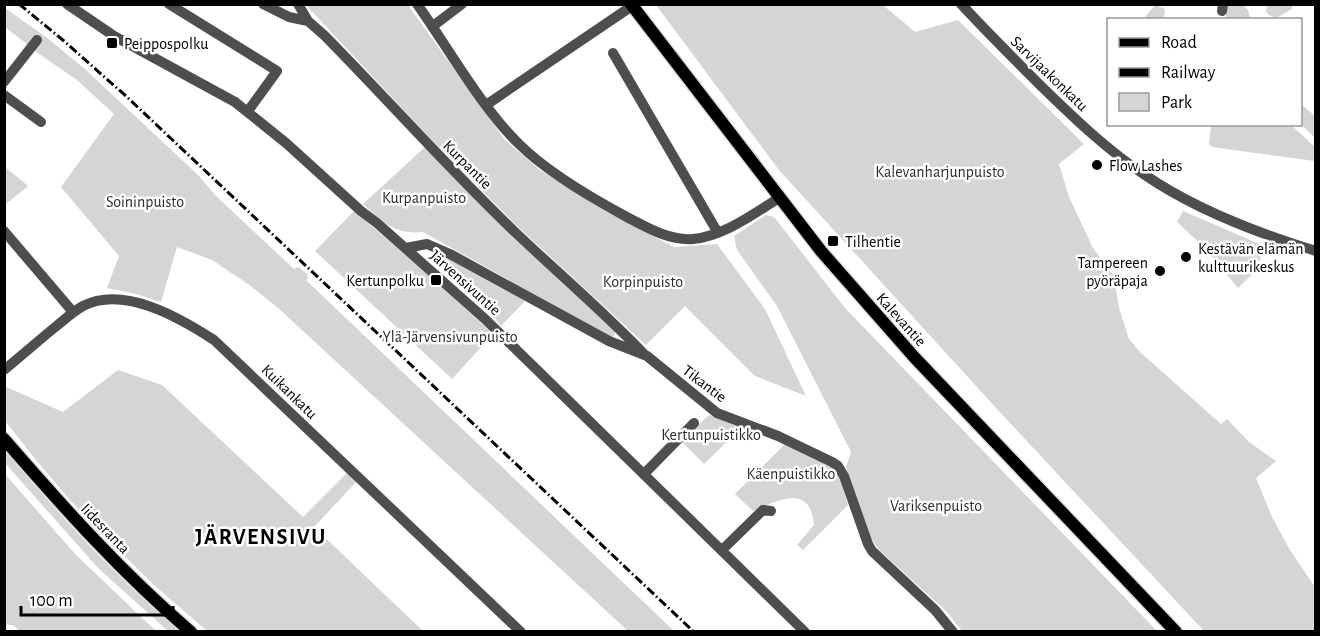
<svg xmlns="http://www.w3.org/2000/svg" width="1320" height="636" font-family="'Alegreya Sans',sans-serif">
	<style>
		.green { fill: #d5d5d5 }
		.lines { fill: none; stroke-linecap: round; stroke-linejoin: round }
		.major-casing { stroke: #dbdbdb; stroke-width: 15 }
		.minor { stroke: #4e4e4e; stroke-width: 10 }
		.major { stroke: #000; stroke-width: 12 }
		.rail { stroke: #000; stroke-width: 3; stroke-dasharray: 9 3 1.5 3; stroke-linecap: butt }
		.poi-dot { fill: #000; stroke: #fff; stroke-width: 2 }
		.labels { text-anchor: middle; stroke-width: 5; stroke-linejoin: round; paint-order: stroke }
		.poi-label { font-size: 16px; fill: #000; stroke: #fff; text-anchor: start }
		.street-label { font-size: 16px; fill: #000; stroke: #fff }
		.park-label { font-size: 16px; fill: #2c2c2c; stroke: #fff }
		.district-label { font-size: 22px; font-weight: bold; letter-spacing: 1.5px; fill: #000; stroke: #fff }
	</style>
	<rect width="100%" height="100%" fill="#fff"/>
	<path class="green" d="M306,5H408L505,140L540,170L605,211L674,247L717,244L765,309L806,396L755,376L685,306L646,345L517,226L427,135Z
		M656,5H883L915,32L958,20L1084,144L1059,164L1069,197L1093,248L1114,276L1119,308L1129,339L1140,352L1221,424L1227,419L1249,442L1276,461L1256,478L1272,517L1290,550L1315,587V631H1204L997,409L779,170Z
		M1155,5L1165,9L1164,19H1143Z
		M1227,5H1243L1248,10L1250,18L1225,20Z
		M1267,5H1292V9L1276,18L1269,15L1266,12Z
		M5,8L46,37L86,70L199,176L215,195L294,269L299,267L308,275L307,281L674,631H628L277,307L248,284L212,260L177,247L161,302L136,294L107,288L119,256L61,187L114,114L77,80L35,51L12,65L27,44L5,27Z
		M1300,103L1315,116V138L1301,124Z
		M1211,125H1291L1315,147V161L1212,147L1209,144Z
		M425,147L612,327L615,333L614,336L611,337L423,232C393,235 384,222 363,204Z
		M5,167L28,186L5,205H4Z
		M354,211L424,271L493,334L452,379L315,251Z
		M1183,211L1264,246L1257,270L1238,288L1207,250L1177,222Z
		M766,215L774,217L845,308L1157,631H962L947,612L878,549L871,538L846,467L851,452L777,306L737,250L734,236Z
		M444,254L525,301L501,326L490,311L439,265L436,257Z
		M118,370L162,385L303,517L347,473L356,482L314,527L423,631H207L155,586L117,549L69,499L36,460L5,421L4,386L63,412Z
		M709,415L742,427L704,464L681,441Z
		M785,444L832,467L839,475L848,505L803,550L797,545L814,525C810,483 780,500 753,511L735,494Z
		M5,450C59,515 115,577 180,631H168L98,568L5,463Z
		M4,473L76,555L156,631H20L14,626L5,624Z"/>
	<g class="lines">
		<g class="major-casing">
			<path id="major" d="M631,4L821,251L915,358L1176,632
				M4,439C63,507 122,573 191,632"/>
		</g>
		<path class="minor" d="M67,4L114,36L235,102L286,143L361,211L377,223L485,319L805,632
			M169,4L277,71L248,111
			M263,4L289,17L308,21L325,36C389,101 449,169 515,232C558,273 603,311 644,354
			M298,4L308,21
			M417,4C449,49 481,107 519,144C547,172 590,197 625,216C646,227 669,241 693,239C724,236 753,214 779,198
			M961,4C987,32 1014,59 1041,86C1074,118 1107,150 1145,175C1196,210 1257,233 1316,251
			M1222,11L1223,4
			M433,26L462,4
			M613,53L718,233
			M4,82L37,40
			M4,95L41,122
			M486,105L632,6
			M4,231L73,312
			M406,248L427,244L450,254L609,341L647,356L717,413L778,436L832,462L838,466L844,476L868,544L872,551L935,610L953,632
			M4,370C21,356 37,342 54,328C63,321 72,312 83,306C124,285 180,318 214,340L521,632
			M644,474L694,423
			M722,550L763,510L771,511"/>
		<use href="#major" class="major"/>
		<path class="rail" d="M19,4L64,41L127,97L694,632"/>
	</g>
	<g class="poi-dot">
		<rect x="106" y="37" width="12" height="12" rx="3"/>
		<circle cx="1097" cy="165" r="6"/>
		<rect x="827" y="235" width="12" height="12" rx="3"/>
		<circle cx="1186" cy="257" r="6"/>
		<circle cx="1160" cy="271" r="6"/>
		<rect x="430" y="274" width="12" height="12" rx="3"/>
	</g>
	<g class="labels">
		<g class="poi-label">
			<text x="124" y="49">Peippospolku</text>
			<text x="1109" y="171">Flow Lashes</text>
			<text x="845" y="247">Tilhentie</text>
			<text x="1198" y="254">Kestävän elämän<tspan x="1198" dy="18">kulttuurikeskus</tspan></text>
			<text x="1148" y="268" text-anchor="end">Tampereen<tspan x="1148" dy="18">pyöräpaja</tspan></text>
			<text x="424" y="286" text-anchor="end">Kertunpolku</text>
		</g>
		<g class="street-label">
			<text transform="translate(1050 73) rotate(44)" y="6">Sarvijaakonkatu</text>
			<text transform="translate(468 164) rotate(45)" y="6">Kurpantie</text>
			<text transform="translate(466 282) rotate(42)" y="6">Järvensivuntie</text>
			<text transform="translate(902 319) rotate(48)" y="6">Kalevantie</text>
			<text transform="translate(705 383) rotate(37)" y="6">Tikantie</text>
			<text transform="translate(290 391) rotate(44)" y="6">Kuikankatu</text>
			<text transform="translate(106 528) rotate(46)" y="6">Iidesranta</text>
		</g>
		<g class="park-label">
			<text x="940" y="177">Kalevanharjunpuisto</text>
			<text x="424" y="203">Kurpanpuisto</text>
			<text x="145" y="207">Soininpuisto</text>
			<text x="643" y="287">Korpinpuisto</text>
			<text x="450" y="342">Ylä-Järvensivunpuisto</text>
			<text x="711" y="440">Kertunpuistikko</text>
			<text x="791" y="479">Käenpuistikko</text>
			<text x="936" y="511">Variksenpuisto</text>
		</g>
		<g class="district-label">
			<text x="261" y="544">JÄRVENSIVU</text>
		</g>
	</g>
	<rect width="1320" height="636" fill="none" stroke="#000000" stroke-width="12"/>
	<rect x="1107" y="18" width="195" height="108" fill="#ffffff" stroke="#999999" stroke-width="1.5"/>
	<rect x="1119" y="38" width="30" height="9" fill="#000000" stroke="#999999" stroke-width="1.5"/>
	<text x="1161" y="48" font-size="18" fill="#000000">Road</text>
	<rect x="1119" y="68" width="30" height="9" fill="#000000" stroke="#999999" stroke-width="1.5"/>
	<text x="1161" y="78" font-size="18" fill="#000000">Railway</text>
	<rect x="1119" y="93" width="30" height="18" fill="#d5d5d5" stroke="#999999" stroke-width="1.5"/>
	<text x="1161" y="108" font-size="18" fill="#000000">Park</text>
	<path d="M21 606v9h152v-9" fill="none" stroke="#000000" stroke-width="3"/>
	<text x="30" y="606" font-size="18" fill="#000000" stroke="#ffffff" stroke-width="4.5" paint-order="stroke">100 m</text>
</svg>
